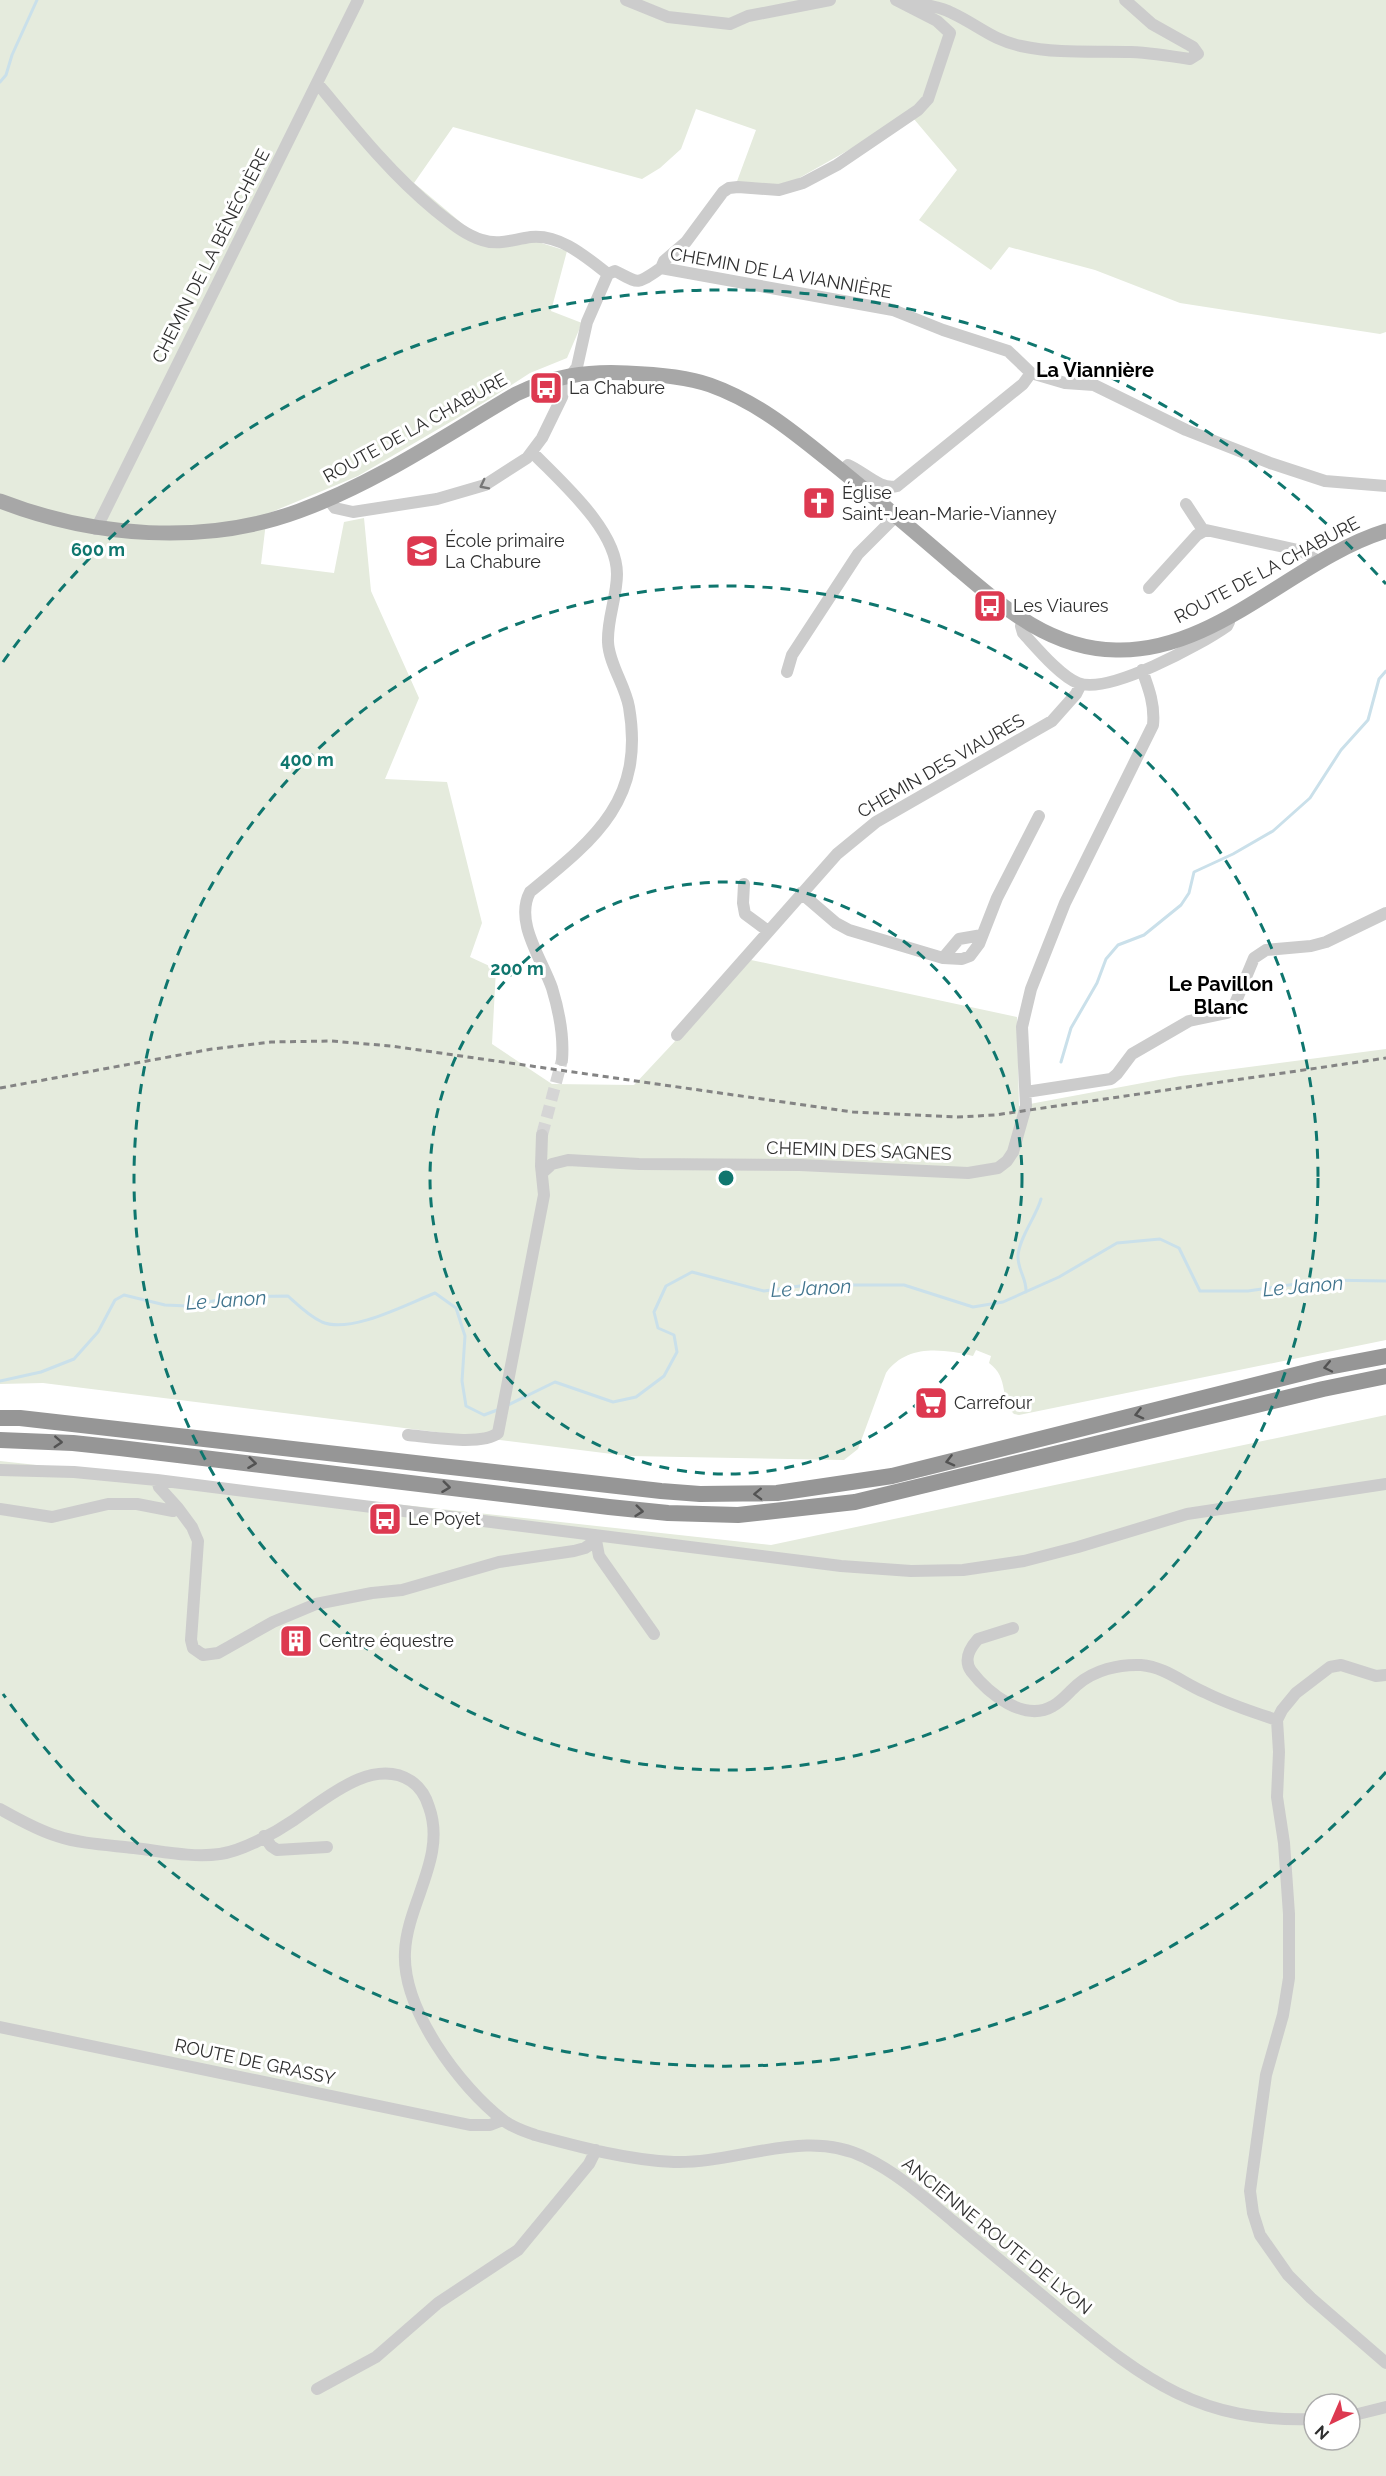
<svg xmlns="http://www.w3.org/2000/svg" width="1386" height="2476" font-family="Raleway,sans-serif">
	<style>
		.green { fill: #e5ebdd; fill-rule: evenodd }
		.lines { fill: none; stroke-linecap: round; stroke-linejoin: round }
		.stream { stroke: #cae0ea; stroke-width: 3 }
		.minor-tunnel { stroke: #d5d5d5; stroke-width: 12; stroke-dasharray: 12 6; stroke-linecap: butt }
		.minor { stroke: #ccc; stroke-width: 12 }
		.major { stroke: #a7a7a7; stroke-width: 15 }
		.highway { stroke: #969696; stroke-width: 16 }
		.rail { stroke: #848484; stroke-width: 3; stroke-dasharray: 6 4.5; stroke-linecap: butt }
		.oneway { stroke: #767676 }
		.oneway2 { stroke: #535353 }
		.ring { fill: none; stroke: #0f766e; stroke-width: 3; stroke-dasharray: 10 8 }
		.labels { text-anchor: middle; stroke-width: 6; stroke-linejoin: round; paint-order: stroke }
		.street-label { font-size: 18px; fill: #2f2f2f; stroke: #fff }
		.poi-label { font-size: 18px; fill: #2f2f2f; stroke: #fff; text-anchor: start }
		.neighbourhood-label { font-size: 20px; font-weight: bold; fill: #000; stroke: #fff }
		.water-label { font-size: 20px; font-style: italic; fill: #40748d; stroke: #fff }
		.centre { fill: #0f766e; stroke: #fff; stroke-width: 3 }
		.ring-label { font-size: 18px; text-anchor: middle; font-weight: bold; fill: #0f766e; stroke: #fff; stroke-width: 6; stroke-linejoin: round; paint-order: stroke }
	</style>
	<rect width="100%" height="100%" fill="#fff"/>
	<path class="green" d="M0,0H1386V332L1380,334L1180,303L1095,270L1009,247L991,270L919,220L957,170L908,112L870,138L785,186L736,184L756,130L696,109L681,149L660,168L642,179L453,127L414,183L471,231L498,239L538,242L567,251L551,311L582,323L567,358L530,373L488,400L358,476L267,514L261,564L334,573L344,522L364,518L371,591L419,698L385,779L447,782L482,923L470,957L496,969L492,1044L552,1084L634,1085L751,960L1017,1017L1019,1106L1180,1076L1386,1049V1340L1019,1415L1014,1414C999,1400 1010,1378 989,1363L991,1356L976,1350L973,1356C942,1349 907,1344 886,1373L858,1449L844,1460L628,1456L43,1383L0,1384Z
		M1386,1415V2476H0V1461L771,1545ZM1314,2404H1350V2440H1314Z"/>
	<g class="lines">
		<path class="stream" d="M0,82L6,75L12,55L37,0
			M1061,1062L1071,1028L1097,983L1106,959L1118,945L1144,935L1181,905L1189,893L1194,872L1233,854L1273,831L1310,798L1341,750L1368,720L1379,679L1386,671
			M1026,1292C1027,1279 1017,1269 1018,1255C1020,1236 1036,1217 1041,1199
			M0,1381L41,1372L74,1359L98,1332L115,1300L124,1295L165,1305L188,1306L233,1297L288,1296C299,1306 309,1316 322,1322C351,1334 407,1304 435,1293L456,1308L465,1336L462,1381L466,1406L484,1415L500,1409
			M506,1406L555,1382L613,1402L636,1397L664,1376L677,1352L674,1335L658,1328L654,1312L666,1286L692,1272L764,1291L807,1285H904L973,1307L1003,1302L1059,1277L1117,1243L1160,1239L1179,1248L1200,1291H1248L1324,1280L1386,1281"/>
		<path class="minor-tunnel" d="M542,1135L562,1060"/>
		<path class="minor" d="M626,0L668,17L730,24L748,16L830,0
			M903,0C920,5 937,5 952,13C978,25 992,40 1021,46C1057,54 1095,51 1131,52C1151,53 1171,56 1190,59L1198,54L1193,47L1152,24L1125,0
			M318,84C355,129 391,174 436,211C450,222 465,235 482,240C499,246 514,239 531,237C560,234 586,257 608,274
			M661,268L664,261L686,242L723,192L729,188L738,187L779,190L803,183L837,165L918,110L928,99L950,33L937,21L896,0
			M533,453C562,483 617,530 617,574C617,597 607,619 608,642C609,664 625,685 629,707C645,800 595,839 530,892C514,922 542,959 552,988C559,1011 564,1036 562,1060
			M842,470L848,465C863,471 881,491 897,486L1023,384L1031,373
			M328,499L335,508L353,512L437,499L485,485L527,458L542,438L562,397L566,383L577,367L587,322L608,274L615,271C641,284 635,285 661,268L893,310L943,330L1008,351L1031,373L1065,383L1094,385L1186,430L1270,463L1325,481L1386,486
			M1186,504L1203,530
			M96,529L358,0
			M1149,588L1197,535L1206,530L1298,550L1312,556L1318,564
			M1023,621L1021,626L1023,633C1036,647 1060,676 1078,683C1108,695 1200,645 1227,626L1229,622L1226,618
			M787,672L792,655L858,554L896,516
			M744,884L743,903L745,914L768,931
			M801,893L836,923L849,930L943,958L962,959L970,956L979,944L997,898L1039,816
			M943,958L959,939L982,935
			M677,1035L837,854L876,822L1052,721L1076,694L1081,684
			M1026,1092L1111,1079L1117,1074L1132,1054L1189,1021L1227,1013L1234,1006L1254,958L1266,950L1311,946L1326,942L1386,913
			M542,1173L552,1164L568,1160L639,1164L800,1165L968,1173L998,1168L1007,1161L1013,1152L1026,1106L1022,1027L1031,989L1065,903L1153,725C1155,705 1149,689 1142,670
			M408,1435C429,1437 482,1446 498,1433L544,1195L541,1166L542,1135
			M0,1470L74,1472L157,1480L841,1566L911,1571L963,1570L1024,1561L1078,1547L1187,1514L1386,1484
			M157,1480L159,1487L178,1508
			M0,1509L52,1517L108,1504H137L173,1511L178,1508L192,1527L198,1541L191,1640L193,1648L203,1655L218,1653L273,1622L316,1604L372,1593L402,1590L499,1562L574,1551L585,1548L595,1541
			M595,1535L599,1556L654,1634
			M1013,1628L978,1639C970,1648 963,1659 971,1671C988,1693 1024,1723 1053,1706C1062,1701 1069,1692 1077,1685C1094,1670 1119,1664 1141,1665C1165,1667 1183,1683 1204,1692C1228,1704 1252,1712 1277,1720
			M1386,1675L1376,1676L1341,1665L1330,1667L1296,1693L1282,1710L1277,1720L1279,1752L1277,1797L1284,1843L1289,1914V1978L1283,2015L1266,2075L1250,2191L1253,2213L1260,2235L1288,2275L1311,2298L1386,2363
			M0,1809C18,1819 37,1830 57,1836C81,1844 108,1845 134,1848C161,1851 192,1858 220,1854C242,1851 275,1833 294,1820C324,1800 372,1756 411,1781C420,1787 426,1797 429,1807C447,1857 407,1903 405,1952C402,2009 459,2086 503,2120C513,2128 524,2131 535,2135C580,2147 627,2160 674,2162C737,2164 806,2127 866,2158C899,2174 926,2199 954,2222C990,2252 1026,2282 1062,2312C1146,2381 1200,2423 1314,2419
			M264,1836L271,1846L277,1850L327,1847
			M0,2027L470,2125H490L503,2120
			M317,2389L376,2357L438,2303L518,2250L589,2164L596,2150
			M1350,2416L1386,2407"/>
		<path class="major" d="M0,501C93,537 204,546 299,511C376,483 446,435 516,394C554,376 585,371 627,373C654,374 684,376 710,385C755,401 790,429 827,459C871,494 914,531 957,568C1004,608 1051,649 1116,650C1216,653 1295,559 1386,531"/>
		<path class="highway" d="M0,1418H20L661,1491L700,1494L777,1493L892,1476L1323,1368L1386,1356
			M0,1440L73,1443L120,1448L609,1507L668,1513L738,1515L855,1502L1323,1389L1386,1376"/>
		<path class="rail" d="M0,1088L212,1049L271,1042L332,1041L391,1046L853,1112L957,1117L995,1115L1386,1058"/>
	</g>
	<defs><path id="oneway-chevron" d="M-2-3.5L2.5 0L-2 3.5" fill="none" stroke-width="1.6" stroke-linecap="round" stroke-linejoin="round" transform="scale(1.5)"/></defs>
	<use class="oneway" href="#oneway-chevron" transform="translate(484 485) rotate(153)"/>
	<g class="oneway2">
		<use href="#oneway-chevron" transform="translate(1328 1367) rotate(168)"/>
		<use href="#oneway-chevron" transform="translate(1139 1414) rotate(166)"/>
		<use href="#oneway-chevron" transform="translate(58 1442) rotate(3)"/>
		<use href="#oneway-chevron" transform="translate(950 1461) rotate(166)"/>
		<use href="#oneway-chevron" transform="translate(252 1463) rotate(7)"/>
		<use href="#oneway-chevron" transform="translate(446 1487) rotate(7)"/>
		<use href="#oneway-chevron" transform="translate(758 1494) rotate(178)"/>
		<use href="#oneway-chevron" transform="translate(639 1511) rotate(6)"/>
	</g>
	<g class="ring">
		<circle cx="726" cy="1178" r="296"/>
		<circle cx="726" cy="1178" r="592"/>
		<path d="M1386 1772A888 888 0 0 1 3 1694M3 662A888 888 0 0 1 1386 584"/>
	</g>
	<defs>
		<g id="bus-square" transform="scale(1.725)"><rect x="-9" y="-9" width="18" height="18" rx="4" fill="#dd3950" stroke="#fff"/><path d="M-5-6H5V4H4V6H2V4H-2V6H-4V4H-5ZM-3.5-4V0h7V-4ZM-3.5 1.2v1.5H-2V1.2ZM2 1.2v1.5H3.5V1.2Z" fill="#fff"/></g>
		<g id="church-square" transform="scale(1.725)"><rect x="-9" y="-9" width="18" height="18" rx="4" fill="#dd3950" stroke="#fff"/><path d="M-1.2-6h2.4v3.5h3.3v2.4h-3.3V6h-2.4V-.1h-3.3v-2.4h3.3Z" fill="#fff"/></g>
		<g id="school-square" transform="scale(1.725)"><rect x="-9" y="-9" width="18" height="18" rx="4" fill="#dd3950" stroke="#fff"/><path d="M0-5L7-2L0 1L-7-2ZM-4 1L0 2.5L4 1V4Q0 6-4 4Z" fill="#fff"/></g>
		<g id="supermarket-square" transform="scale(1.725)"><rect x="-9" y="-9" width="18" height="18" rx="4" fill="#dd3950" stroke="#fff"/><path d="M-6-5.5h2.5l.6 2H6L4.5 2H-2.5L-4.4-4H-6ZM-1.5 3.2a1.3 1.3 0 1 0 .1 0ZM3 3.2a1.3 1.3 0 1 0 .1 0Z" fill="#fff"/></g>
		<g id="building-square" transform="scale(1.725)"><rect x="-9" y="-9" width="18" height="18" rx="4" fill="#dd3950" stroke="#fff"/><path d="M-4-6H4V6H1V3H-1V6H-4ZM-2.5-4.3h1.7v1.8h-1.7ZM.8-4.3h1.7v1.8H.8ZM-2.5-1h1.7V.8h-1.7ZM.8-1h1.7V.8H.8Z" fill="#fff"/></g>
	</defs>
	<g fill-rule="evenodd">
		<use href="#bus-square" x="546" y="388"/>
		<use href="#church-square" x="819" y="503"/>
		<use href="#school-square" x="422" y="551"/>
		<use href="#bus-square" x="990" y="606"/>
		<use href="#supermarket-square" x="931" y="1403"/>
		<use href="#bus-square" x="385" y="1519"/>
		<use href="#building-square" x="296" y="1641"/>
	</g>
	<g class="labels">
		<g class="street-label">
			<text transform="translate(211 256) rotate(-63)" y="6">CHEMIN DE LA BÉNÉCHÈRE</text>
			<text transform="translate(781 273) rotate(10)" y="6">CHEMIN DE LA VIANNIÈRE</text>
			<text transform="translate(415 428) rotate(-29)" y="6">ROUTE DE LA CHABURE</text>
			<text transform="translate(1267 570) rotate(-28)" y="6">ROUTE DE LA CHABURE</text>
			<text transform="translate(941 766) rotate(-30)" y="6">CHEMIN DES VIAURES</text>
			<text transform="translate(859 1151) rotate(2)" y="6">CHEMIN DES SAGNES</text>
			<text transform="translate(255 2062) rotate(12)" y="6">ROUTE DE GRASSY</text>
			<text transform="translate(997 2236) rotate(39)" y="6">ANCIENNE ROUTE DE LYON</text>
		</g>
		<g class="poi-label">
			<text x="569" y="394">La Chabure</text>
			<text x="842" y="499">Église<tspan x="842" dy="21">Saint-Jean-Marie-Vianney</tspan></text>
			<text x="445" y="547">École primaire<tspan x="445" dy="21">La Chabure</tspan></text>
			<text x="1013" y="612">Les Viaures</text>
			<text x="954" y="1409">Carrefour</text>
			<text x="408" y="1525">Le Poyet</text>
			<text x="319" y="1647">Centre équestre</text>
		</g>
		<g class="neighbourhood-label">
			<text x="1095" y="377">La Viannière</text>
			<text x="1221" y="991">Le Pavillon<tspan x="1221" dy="23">Blanc</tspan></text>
		</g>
		<g class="water-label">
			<text transform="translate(1303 1286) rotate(-5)" y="7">Le Janon</text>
			<text transform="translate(811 1288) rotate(-3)" y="7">Le Janon</text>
			<text transform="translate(226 1300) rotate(-4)" y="7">Le Janon</text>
		</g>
	</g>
	<circle cx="726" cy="1178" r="9" class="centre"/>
	<g class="ring-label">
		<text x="98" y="556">600 m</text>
		<text x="307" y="766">400 m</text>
		<text x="517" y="975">200 m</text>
	</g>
	<g transform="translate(1332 2422) rotate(224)"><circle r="28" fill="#ffffff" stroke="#acacac" stroke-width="1.5"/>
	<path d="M0-4.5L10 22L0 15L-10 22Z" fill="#dd3950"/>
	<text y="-9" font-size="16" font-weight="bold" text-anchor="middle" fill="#2f2f2f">N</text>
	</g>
</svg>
